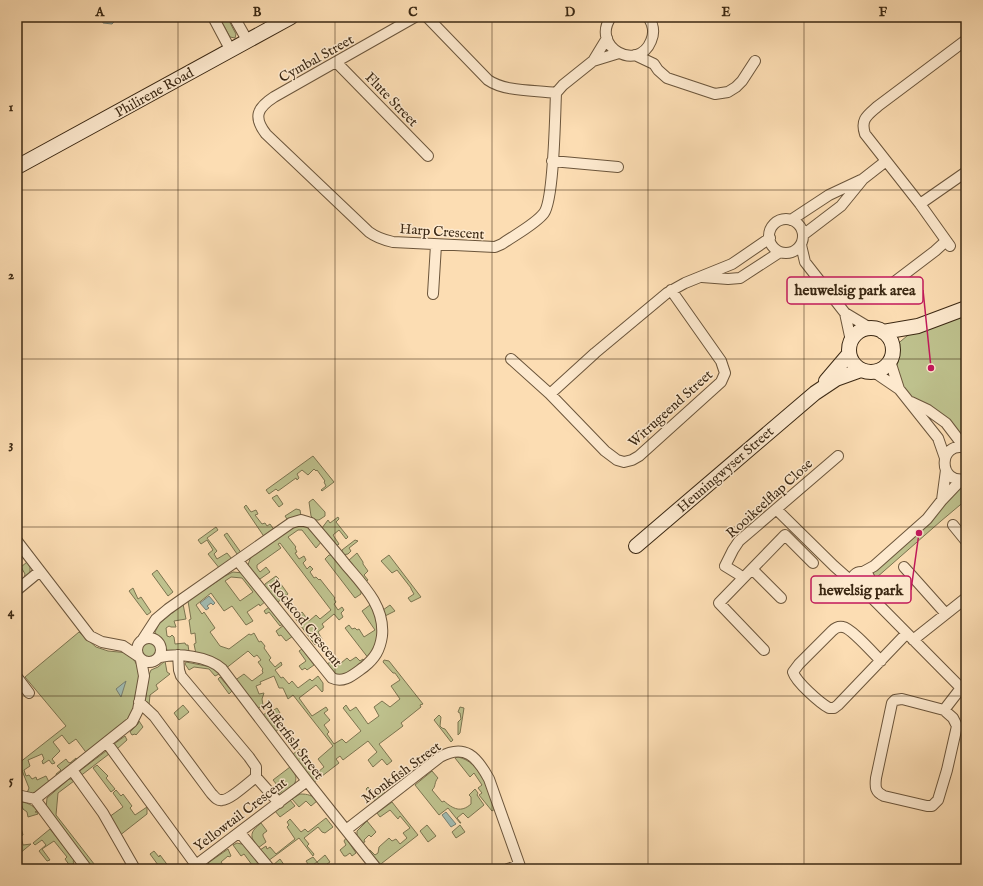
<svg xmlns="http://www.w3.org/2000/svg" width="983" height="886" font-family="'IM FELL English',serif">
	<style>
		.green { fill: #bec18d; stroke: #7c7450; fill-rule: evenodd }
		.water { fill: #a0bbb2; stroke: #788072 }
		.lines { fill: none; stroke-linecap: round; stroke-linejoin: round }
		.street-casing { stroke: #6b553b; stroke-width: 12 }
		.secondary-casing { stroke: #3b2813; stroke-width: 16 }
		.street { stroke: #fde9ce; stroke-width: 10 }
		.secondary { stroke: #fde9ce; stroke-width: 14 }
		.grid { fill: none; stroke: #3b2813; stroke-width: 1; stroke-opacity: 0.55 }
		.labels { text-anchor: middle; stroke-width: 3; stroke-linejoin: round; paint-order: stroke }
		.street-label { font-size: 14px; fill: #3b2813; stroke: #fde9ce }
		.leader { fill: none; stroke: #c2185b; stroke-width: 1.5 }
		.callout-dot { fill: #c2185b; stroke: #fde9ce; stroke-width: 1.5 }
		.callout { fill: #fde9ce; stroke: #c2185b; stroke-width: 1.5 }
		.callout-label { font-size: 15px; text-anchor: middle; font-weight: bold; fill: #3b2813 }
		.neatline { fill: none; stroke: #3b2813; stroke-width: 1.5 }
		.grid-label { font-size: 13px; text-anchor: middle; font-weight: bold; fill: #3b2813 }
	</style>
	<rect width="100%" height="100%" fill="#fcddb3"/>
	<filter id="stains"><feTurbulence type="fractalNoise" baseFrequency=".005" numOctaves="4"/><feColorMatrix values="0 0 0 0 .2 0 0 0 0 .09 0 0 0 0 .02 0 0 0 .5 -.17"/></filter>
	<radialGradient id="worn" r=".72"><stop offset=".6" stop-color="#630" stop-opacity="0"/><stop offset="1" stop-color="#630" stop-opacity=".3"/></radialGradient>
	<path class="green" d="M219,17H227L236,34L235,38L230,37Z
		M966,312V447L899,389L895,346L913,331Z
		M313,456L334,482L322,491L321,490L326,486L324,482L325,481L317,470L316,471L314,469L308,475L302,470L297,474L299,478L297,480L296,478L278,491L276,489L269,494L266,490Z
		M966,479V500L941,521L876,578L870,580L874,566Z
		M277,495L283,504L279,507L272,498Z
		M313,499L325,512V516L319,520H315L311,516L309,502Z
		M246,505L251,512L256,510L258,514L255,515L262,524L265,523L267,526L270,524L275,531L265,538L244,507Z
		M296,509L300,510L301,516L289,522L285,516Z
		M338,517L339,519L336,522L348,537L346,539L339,530L333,535L339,544L338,545H334L322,528L328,520L330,523Z
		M300,525L309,526L322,541L316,548L302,530H298L288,537L296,547L295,548L297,552L295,553L299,559L304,556L306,560L303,563L307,569L310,566L313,569L310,572L314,578L316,577L319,580L320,579L335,598L334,599L336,602L334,604L338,610L342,607L344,610L341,613L343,617L339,620L334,614L322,624L324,627L318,632L322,639L315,645L295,618L302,612L309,621L316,615L320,619L331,610L280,543L278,544L281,548L257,565V568L260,572L266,567L270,572L260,579H258L248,565C249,563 249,561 250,559C254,552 292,527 300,525Z
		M216,527L218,530L207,538L217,551L214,554L217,559L227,553L232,559L220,569L208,554L213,550L207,540L201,544L198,540Z
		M227,533L242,554L240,556L237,554L224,535Z
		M355,540L358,541L349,548L351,551L348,554L342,555V550Z
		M357,553L363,562V564L368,571L364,575L368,580L364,583L348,561Z
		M329,555H333L361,591V594L355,598L325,559Z
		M389,555L421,597L411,602L408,598L414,594L411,589V588L397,570L392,573L381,561Z
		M27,562L30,567V573L24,579L25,574L21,567Z
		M157,570L173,592L168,596L152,574Z
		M233,572L243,573L266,601L260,606L259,604L247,612L253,621L246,625L232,606L224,611L211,593L196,605L202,614L204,612L215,628L210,632L220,646L229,649L249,634L251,635L254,633L259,642L261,641L265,646L264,648L271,658L269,660L275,667L281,662L282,665L275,670L281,678L283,677L289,684L292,681L298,688L310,679L312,681L318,676L323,683V691L322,692L316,685L299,698L312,716L326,707L328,710L324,713L330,720L324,725L329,732L327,734L334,744L342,739L346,743L361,731L343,708L346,705L350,711L356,707L368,724L379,716L374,707L382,701L390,707L400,699L391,686L400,680L395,673H393L383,662L384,660L389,661L423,704L420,705L421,707L401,723L403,726L379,744L392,761L387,765L382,759L373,767L368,760L377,752L368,741L343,760L340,756L336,759L339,763L313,783L293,757V754L300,749L310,761L311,766L313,765L318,772L324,767L318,759L333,746L293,695L288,699L283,688H279L274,676L260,682L261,684L256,686L259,694L264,693L262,699L263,705L257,709L234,681L244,674L252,681L263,673L262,670L263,669L258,662L261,660L257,655L254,657L248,651L225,669L196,654L194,644L196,643L195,633L191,634L189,620L191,619L188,601L225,576ZM231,577L242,578L253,592L240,601L225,581Z
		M276,576L279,579L278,580L288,594L278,602H276L264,587L265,584Z
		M133,588L138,599L141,597L151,612L147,615L129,591Z
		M183,604L186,619L174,621L176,627H171L169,626L166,628L167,636L170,637L172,635L174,637L175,644L185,643L186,645H188L189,652H170L167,650L157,638L155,632L159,624Z
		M370,605L372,606C378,625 383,642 369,659L345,628L349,625L352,629L355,628L357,630L359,629L364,637L375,630L362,611Z
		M390,605L395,611L385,616L383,610Z
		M269,607L283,624L280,626L269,612L266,614L264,611Z
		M284,625L293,636L286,641L281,635L279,636L276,631Z
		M79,632L96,647L108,651L129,653C132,657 138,666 140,671L132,718L88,755L76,739L69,744L62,735L53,742L60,751L52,759L55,763L52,764L49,760L43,764L42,761L44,759L42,754L28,760L30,766L24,770L26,776L29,775L32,779L36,777L37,780L46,776L50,784L42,789L41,788L40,789L41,790L36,795L27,793L29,788L19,763L66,726L25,677Z
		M139 650a9 9 0 1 1 18 0a9 9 0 1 1-18 0Z
		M302,649L314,665L307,670L305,668L302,670L299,666L306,661L299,651Z
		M336,657L341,663L347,658L350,661L356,657L360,661L363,659L365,661L349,675H334L325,666Z
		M165,661L167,672L170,674L156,685L158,689L150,695L149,705L145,701L149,675L151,670L158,667Z
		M186,662L211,667L219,674L215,676L209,669L194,667L189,670L185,664Z
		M220,677L232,691L229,694L218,679Z
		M183,705L189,712L179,720L174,713Z
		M460,707L464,708L460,733L458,735V722L461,719L460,713L458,712Z
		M277,708L280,713L274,718L281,727L274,733L263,715L269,711L271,712Z
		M439,715L441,717L440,726L442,728L445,729L453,740L451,742L434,720Z
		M139,721L143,727L136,735L135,734L132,735L130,732L138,724Z
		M125,736L127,740L117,749L114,746V744Z
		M106,751L109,754L79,777L77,773Z
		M458,757C481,762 488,790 495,809L492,811L479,795L482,793L478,788L482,785L474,773L470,777L455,758Z
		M76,758L78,761L57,777L56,774L61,770L57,766L66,759L68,762L70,763Z
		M97,765L108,776L106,778L115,789L111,792L93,768Z
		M290,767C304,781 290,790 279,799L275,796L282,791L273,780Z
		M432,771L438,778C434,782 436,787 432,790L442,802L444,801C453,809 461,813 471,804V797L469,795L475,789L478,793L477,795L484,805L468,818L463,813L457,818L461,823H460L448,808L439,815L415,785Z
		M69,779H71L74,781L58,793L56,815L98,869H91L46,808L47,798Z
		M368,787L371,791L374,793L378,788L380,791L382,789L387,796L377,804L366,789Z
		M116,790L121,796L123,794L132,806L130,808L135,815L147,807V814L119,836L109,817L123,807L113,793Z
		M300,794C308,794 312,795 317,801L311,806L306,801L299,807L292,799Z
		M290,800L295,806L280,817L275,811Z
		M19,801C26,803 33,804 37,811L35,812H37L38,814L28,817L27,812L23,809L21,804H19Z
		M392,802L418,835L377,867L367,851L370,850L375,855L378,853L379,847L389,838L392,841L396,839L400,844L407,838L403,833L410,828L400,816L398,819L390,810L380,817L377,813Z
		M326,818L333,827L325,833L322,832L318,827L304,838L309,844L307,846L314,854L313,856L299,838L268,861L260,850L266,846L267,849L270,847L276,854L295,839L287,827L289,825L287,822L290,819L301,832L305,829L308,832Z
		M367,821L376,832L371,837L369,835L364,840L365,842L360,843L357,836V831Z
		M261,823L267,831L263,834V836L266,842L258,848C249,836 250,832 261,823Z
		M427,825L436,836L428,842L420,831Z
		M460,825L465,832L456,838L452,832Z
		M21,828L23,835L21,836L23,845L31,844L19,854L20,856L17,859V848L21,845L17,840V829Z
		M50,829L74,860L73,861L74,863L70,866L65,859L67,857L54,841L42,849L50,860L47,861L39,851L46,845L42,840L35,845L33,843Z
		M346,838L356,853L352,856L350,853L346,856H344L340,850L346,845L344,841Z
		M237,843C250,844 258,860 265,869H255L244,854L241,856L233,845Z
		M228,849L231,856L229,857L228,856L221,862L226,869H212L208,863Z
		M154,851L159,857L160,855L169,867L168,869H161L150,854Z
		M325,855L330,862L327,864L330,869H323L317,862L310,867L306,861L313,857L317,862Z
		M280,859L287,869H275L272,866Z"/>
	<path class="water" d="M101,17H112L114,22L112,24L103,23Z
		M209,596L215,603L213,605L211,603L207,606L209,608L206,610L200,603Z
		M126,681L121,697L116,689Z
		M446,812L456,824L451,827L442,815Z"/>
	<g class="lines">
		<g class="street-casing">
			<path id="street" d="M213,17L230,49
				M234,17L247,40
				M415,17L274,97C257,108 253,117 266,134L369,232C377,238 384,240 393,242L495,247L502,244C513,236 536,224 544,213C554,199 555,115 556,93
				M427,17L488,80C505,92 536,90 556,93
				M611,17C590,47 638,73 651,41C655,32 653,24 648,17
				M635,55L654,64L658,70L667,78L715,94L728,92L736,87L742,81L755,61
				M593,61L607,38
				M337,63L428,156
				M556,93L563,85L593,61L619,53
				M552,161L618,167
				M920,204L966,172
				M769 236a17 17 0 1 1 34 0a17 17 0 1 1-34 0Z
				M791,220L829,195L861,180
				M803,235L841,206L863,179L886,161
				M801,245L805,262L845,313L870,328
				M950,246L920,204L865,134C860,119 868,115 878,106L966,40
				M702,277L728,279L740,278L780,252
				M889,286L935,251L946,241
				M433,294L436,245
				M845,313L851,341
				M511,359L550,394L605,451L617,460L624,462L632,460L639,456L721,382L725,373L721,361L671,290
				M890,361L899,389
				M874,372L899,389L938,438L945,458
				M550,394L595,353L667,293L685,283L732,264L770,238
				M911,402L928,410L946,423L965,448
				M966,448C938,440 937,485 966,479
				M942,500L946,470
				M777,510L834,566L852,582
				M953,525L966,541
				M17,541L90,636L102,642L123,646L138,656
				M904,567L946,614
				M752,569L781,598
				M863,572L874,566L927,519L942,500L961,480
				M852 581a9 9 0 1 1 18 0a9 9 0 1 1-18 0Z
				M742,578L738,574L725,566L733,550L739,541L838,456
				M859,589L872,598L966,693
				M17,590L40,571
				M137 650a12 12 0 1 1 24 0a12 12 0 1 1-24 0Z
				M143,639L156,619L168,609L291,523L301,520L311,523C323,537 335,551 346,565C364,586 385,607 382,636C380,650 375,658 364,667C354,674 344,684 332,678L238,561
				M913,640L966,598
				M764,650L719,603L785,535L813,563
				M160,657C178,653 208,656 222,669L307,781L377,869
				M881,661C874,654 851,628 843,627C838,626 835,628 832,631L799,664L793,672C796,682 820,703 829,708H834L838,705L906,634
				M17,677L29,693
				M902,699L944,710L953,718L957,726L947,770L938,800L932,806H927L884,796C875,792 875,787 876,778L892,703L895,700Z
				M139,702L154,716L211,793C214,796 217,801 222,800C230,800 248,783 256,777V767L249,757L181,676L179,670L178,655
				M944,710L961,688
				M107,743L196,865
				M72,770L103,813L135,869
				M256,777L279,803
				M17,795L35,799
				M35,799L132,722L138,710L144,676L141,660
				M35,799L87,869
				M346,830L440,757C465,743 477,757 489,779L521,869
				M240,833L270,869
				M192,868L307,781
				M508,869L519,865"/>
		</g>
		<g class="secondary-casing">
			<path id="secondary" d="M17,167L291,17
				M849 350a22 22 0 1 1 44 0a22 22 0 1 1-44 0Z
				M883,332L918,326L966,308
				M826,381L849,354
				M636,546L815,393L836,379L861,370"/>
		</g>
		<use href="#street" class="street"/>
		<use href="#secondary" class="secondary"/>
	</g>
	<path class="grid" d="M178,17V869M335,17V869M492,17V869M648,17V869M804,17V869M17,190H966M17,359H966M17,527H966M17,696H966"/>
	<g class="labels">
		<g class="street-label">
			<text transform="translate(316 58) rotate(-29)" y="5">Cymbal Street</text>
			<text transform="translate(154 92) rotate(-29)" y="5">Philirene Road</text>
			<text transform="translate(392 99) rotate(46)" y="5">Flute Street</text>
			<text transform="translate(442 231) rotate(4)" y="5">Harp Crescent</text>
			<text transform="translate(670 408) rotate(-42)" y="5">Witrugeend Street</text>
			<text transform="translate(725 469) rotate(-41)" y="5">Heuningwyser Street</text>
			<text transform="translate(769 498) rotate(-42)" y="5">Rooikeelflap Close</text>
			<text transform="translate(306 623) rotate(51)" y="5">Rockcod Crescent</text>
			<text transform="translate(293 740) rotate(53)" y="5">Pufferfish Street</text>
			<text transform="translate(401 772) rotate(-36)" y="5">Monkfish Street</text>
			<text transform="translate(240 814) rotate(-37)" y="5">Yellowtail Crescent</text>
		</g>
	</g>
	<path class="leader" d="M931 368L923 290M919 533L911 590"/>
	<g class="callout-dot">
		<circle cx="931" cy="368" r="4"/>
		<circle cx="919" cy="533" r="4"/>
	</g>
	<g class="callout">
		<rect x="787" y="277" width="136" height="27" rx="4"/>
		<rect x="811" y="576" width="100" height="27" rx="4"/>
	</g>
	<g class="callout-label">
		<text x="855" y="295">heuwelsig park area</text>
		<text x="861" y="595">hewelsig park</text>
	</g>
	<rect width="983" height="886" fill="none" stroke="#fcddb3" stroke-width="44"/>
	<rect x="22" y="22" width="939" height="842" class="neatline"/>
	<g class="grid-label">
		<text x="100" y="16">A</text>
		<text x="257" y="16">B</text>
		<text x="413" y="16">C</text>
		<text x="570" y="16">D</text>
		<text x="726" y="16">E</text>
		<text x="883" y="16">F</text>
		<text x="11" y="111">1</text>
		<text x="11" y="279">2</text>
		<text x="11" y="448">3</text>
		<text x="11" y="616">4</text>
		<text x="11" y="784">5</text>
	</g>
	<rect width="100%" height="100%" filter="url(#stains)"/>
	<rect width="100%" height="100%" fill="url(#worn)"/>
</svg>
